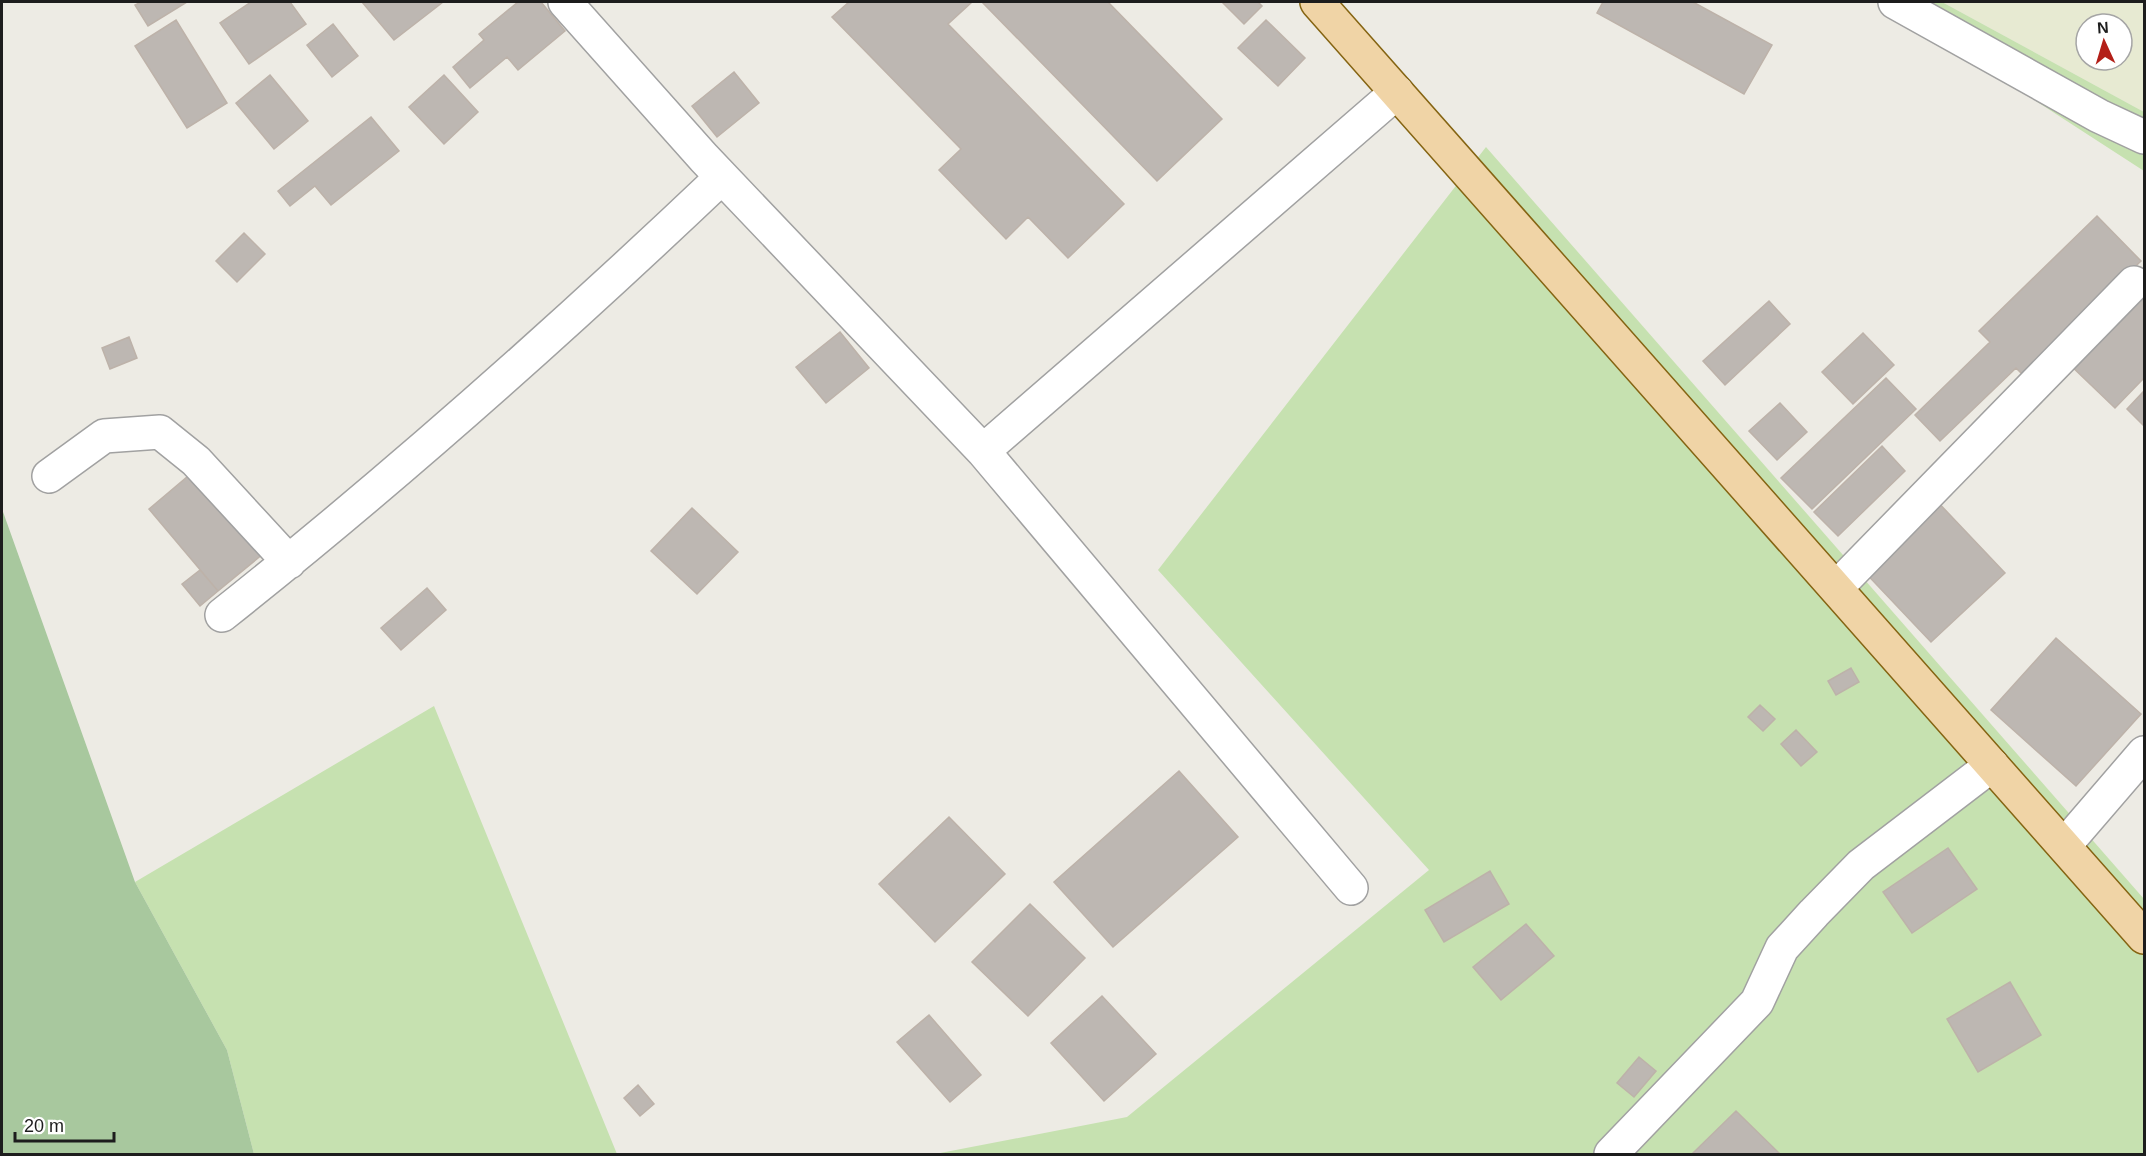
<svg xmlns="http://www.w3.org/2000/svg" width="2146" height="1156" font-family="Helvetica,sans-serif">
	<style>
		.farmland { fill: #e7ead2; fill-rule: evenodd }
		.grass { fill: #c6e1b0 }
		.forest { fill: #a8c89e }
		.building { fill: #bdb7b2; stroke: #bdb2a9; stroke-width: 1.5 }
		.lines { fill: none; stroke-linecap: round; stroke-linejoin: round }
		.minor-casing { stroke: #a1a1a1; stroke-width: 36 }
		.major-casing { stroke: #856412; stroke-width: 36 }
		.minor { stroke: #fff; stroke-width: 33 }
		.major { stroke: #f0d4a6; stroke-width: 33 }
	</style>
	<rect width="100%" height="100%" fill="#edebe4"/>
	<path class="farmland" d="M1942,2H2144V112ZM2086,24H2122V60H2086Z"/>
	<path class="grass" d="M1883,2H1942L2144,112V171Z
		M1486,147L2144,899V1154H935L1127,1117L1429,870L1158,570Z
		M434,706L617,1154H254L227,1050L135,882Z"/>
	<path class="forest" d="M2,509L135,882L227,1050L254,1154H2Z"/>
	<path class="building" d="M141,2H187L148,26L135,5Z
		M251,2H290L306,24L249,64L220,23Z
		M362,2H443L394,40Z
		M518,2H541L565,31L518,70L507,57L470,88L453,67L484,40L479,34Z
		M849,2H972L948,24L1124,204L1068,258L1028,217L1006,239L939,170L961,149L832,17Z
		M982,2H1108L1222,119L1157,181Z
		M1222,2H1258L1262,6L1244,24Z
		M1603,2H1693L1772,45L1744,94L1597,13Z
		M176,20L227,103L187,128L135,46Z
		M1266,20L1305,58L1278,86L1238,48Z
		M333,24L358,56L332,77L307,45Z
		M734,72L759,103L717,137L692,106Z
		M270,75L308,121L274,149L236,103Z
		M444,75L478,112L444,144L409,107Z
		M371,117L399,151L331,205L315,186L290,206L278,191Z
		M2097,216L2141,261L2023,375L2016,368L1940,441L1915,415L1990,342L1979,331Z
		M244,233L265,254L237,282L216,261Z
		M2144,282V378L2115,408L2066,361Z
		M1769,301L1790,324L1725,385L1703,361Z
		M840,332L869,368L826,403L796,367Z
		M1863,333L1894,365L1853,404L1822,372Z
		M129,337L137,358L110,369L102,348Z
		M1886,378L1916,409L1812,509L1781,478Z
		M2144,391V426L2127,409Z
		M1780,403L1807,432L1777,460L1749,431Z
		M1882,446L1905,471L1838,536L1814,512Z
		M194,471L263,554L218,591L149,509Z
		M1933,497L2005,573L1931,642L1859,566Z
		M692,508L738,552L697,594L651,551Z
		M200,570L218,591L200,606L182,584Z
		M427,588L446,610L401,650L381,628Z
		M2056,638L2141,714L2076,786L1991,710Z
		M1851,668L1859,682L1836,695L1828,681Z
		M1760,705L1775,719L1763,731L1748,717Z
		M1796,730L1817,752L1801,766L1781,744Z
		M1179,771L1238,837L1113,947L1054,882Z
		M949,817L1005,874L935,942L879,884Z
		M1948,848L1977,889L1912,933L1883,892Z
		M1490,871L1509,904L1444,942L1425,910Z
		M1030,904L1085,958L1028,1016L972,962Z
		M1526,924L1554,956L1501,1000L1473,967Z
		M2010,982L2041,1035L1978,1072L1947,1019Z
		M1102,996L1156,1054L1104,1101L1051,1043Z
		M929,1015L981,1075L950,1102L897,1042Z
		M1639,1057L1656,1071L1634,1097L1617,1083Z
		M638,1085L654,1104L640,1116L624,1098Z
		M1736,1111L1780,1154H1692Z"/>
	<g class="lines">
		<g class="minor-casing">
			<path id="minor" d="M565,2L704,158L983,451L1351,888
				M1895,2L2099,116L2144,137
				M983,451L1397,92
				M49,476L104,436L160,432L196,461L289,562
				M1836,588L2134,283
				M222,615C396,477 561,330 722,177
				M2064,846L2144,753
				M1611,1154L1757,1002L1782,948L1814,913L1861,865L1992,765"/>
		</g>
		<g class="major-casing">
			<path id="major" d="M1317,2L2144,937"/>
		</g>
		<use href="#minor" class="minor"/>
		<use href="#major" class="major"/>
	</g>
	<rect width="2146" height="1156" fill="none" stroke="#1d1d1d" stroke-width="6"/>
	<g transform="translate(2104 42) rotate(356)"><circle r="28" fill="#ffffff" stroke="#a5a5a5" stroke-width="1.5"/>
	<path d="M0-4.5L10 22L0 15L-10 22Z" fill="#b31f18"/>
	<text y="-9" font-size="16" font-weight="bold" text-anchor="middle" fill="#1d1d1d">N</text>
	</g>
	<path d="M15 1132v9h99v-9" fill="none" stroke="#1d1d1d" stroke-width="3"/>
	<text x="24" y="1132" font-size="18" fill="#1d1d1d" stroke="#ffffff" stroke-width="4.5" paint-order="stroke">20 m</text>
</svg>
